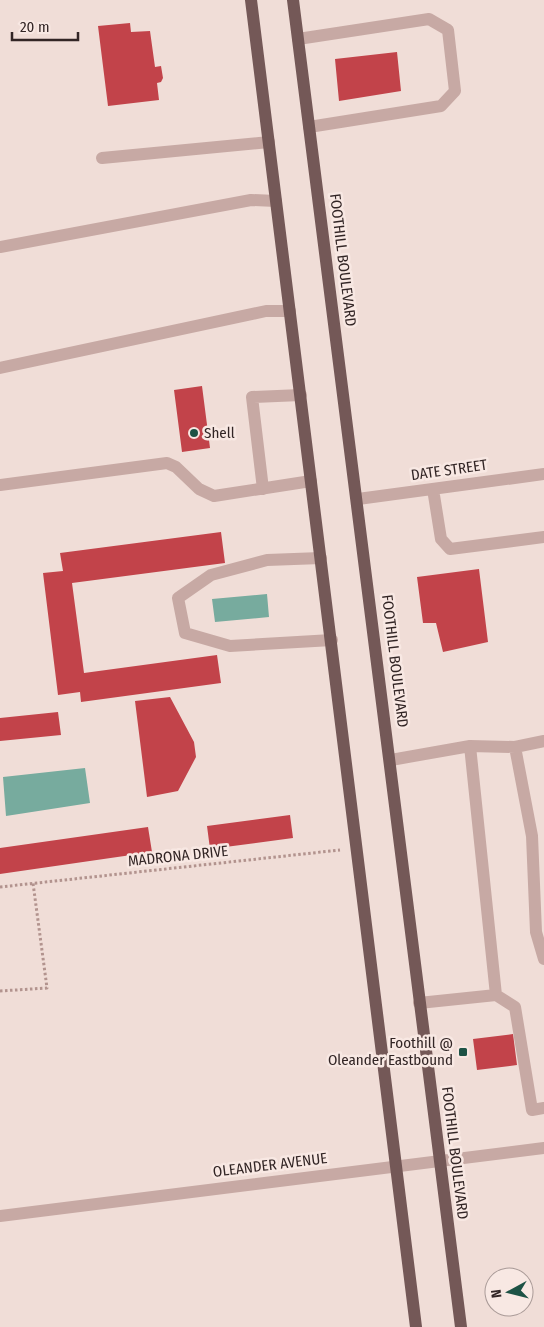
<svg xmlns="http://www.w3.org/2000/svg" width="544" height="1327" font-family="'Fira Sans Condensed',sans-serif">
	<style>
		.water { fill: #77ab9e }
		.building { fill: #c2434a }
		.lines { fill: none; stroke-linecap: round; stroke-linejoin: round }
		.path { stroke: #b2938e; stroke-width: 3; stroke-dasharray: 2.5 2.5; stroke-linecap: butt }
		.minor { stroke: #c7a9a4; stroke-width: 12 }
		.major { stroke: #745857; stroke-width: 12 }
		.poi-dot { fill: #1d5245; stroke: #f8e8e3; stroke-width: 2 }
		.labels { text-anchor: middle; stroke-width: 5; stroke-linejoin: round; paint-order: stroke }
		.street-label { font-size: 15px; fill: #322525; stroke: #f8e8e3 }
		.poi-label { font-size: 15px; fill: #322525; stroke: #f8e8e3; text-anchor: start }
	</style>
	<rect width="100%" height="100%" fill="#f0ddd7"/>
	<path class="water" d="M267,594L269,617L215,622L212,599Z
		M85,768L90,803L6,816L3,777Z"/>
	<path class="building" d="M130,23L131,32L150,31L155,67L161,66L163,78L161,82L157,83L159,100L108,106L98,26Z
		M397,52L401,91L339,101L335,59Z
		M202,386L210,448L182,452L174,390Z
		M221,532L225,563L72,583L84,673L217,655L221,683L81,702L80,692L58,695L43,573L63,571L60,553Z
		M479,569L488,642L443,652L436,623H423L417,577Z
		M170,697L194,742L196,757L178,791L147,797L135,701Z
		M58,712L61,735L0,741V718Z
		M290,815L293,838L210,849L207,826Z
		M148,827L152,852L0,874V848Z
		M513,1034L517,1065L477,1070L473,1039Z"/>
	<g class="lines">
		<path class="path" d="M0,887L340,850
			M0,991L47,988L33,883"/>
		<path class="minor" d="M298,39L429,19L448,30L455,91L441,106L309,127
			M102,158L269,142
			M0,247L251,200L276,201
			M0,368L266,311H290
			M0,485L167,463L176,467L199,489L214,496L311,481
			M263,489L252,397L301,395
			M433,489L441,539L450,549L544,537
			M358,499L544,474
			M321,558L267,560L211,575L178,598L185,633L230,646L332,640
			M470,746L515,747L544,741
			M515,747L532,836L536,932L544,959
			M391,760L470,746L496,995
			M419,1003L496,995L515,1007L532,1110L544,1108
			M0,1216L544,1148"/>
		<path class="major" d="M251,0L416,1327
			M293,0L461,1327"/>
	</g>
	<g class="poi-dot">
		<circle cx="194" cy="433" r="5"/>
		<rect x="458" y="1047" width="10" height="10" rx="2.5"/>
	</g>
	<g class="labels">
		<g class="street-label">
			<text transform="translate(343 260) rotate(83)" y="5">FOOTHILL BOULEVARD</text>
			<text transform="translate(449 470) rotate(-8)" y="5">DATE STREET</text>
			<text transform="translate(395 661) rotate(83)" y="5">FOOTHILL BOULEVARD</text>
			<text transform="translate(178 856) rotate(-6)" y="5">MADRONA DRIVE</text>
			<text transform="translate(455 1153) rotate(83)" y="5">FOOTHILL BOULEVARD</text>
			<text transform="translate(270 1165) rotate(-7)" y="5">OLEANDER AVENUE</text>
		</g>
		<g class="poi-label">
			<text x="204" y="438">Shell</text>
			<text x="453" y="1048" text-anchor="end">Foothill @<tspan x="453" dy="17">Oleander Eastbound</tspan></text>
		</g>
	</g>
	<g transform="translate(509 1292) rotate(263)"><circle r="24" fill="#f8e8e3" stroke="#a99a97"/>
	<path d="M0-4L9 19L0 12L-9 19Z" fill="#1d5245"/>
	<text y="-8" font-size="14" font-weight="bold" text-anchor="middle" fill="#322525">N</text>
	</g>
	<path d="M12 32v8h66v-8" fill="none" stroke="#322525" stroke-width="2.5"/>
	<text x="20" y="32" font-size="15" fill="#322525" stroke="#f8e8e3" stroke-width="4" paint-order="stroke">20 m</text>
</svg>
